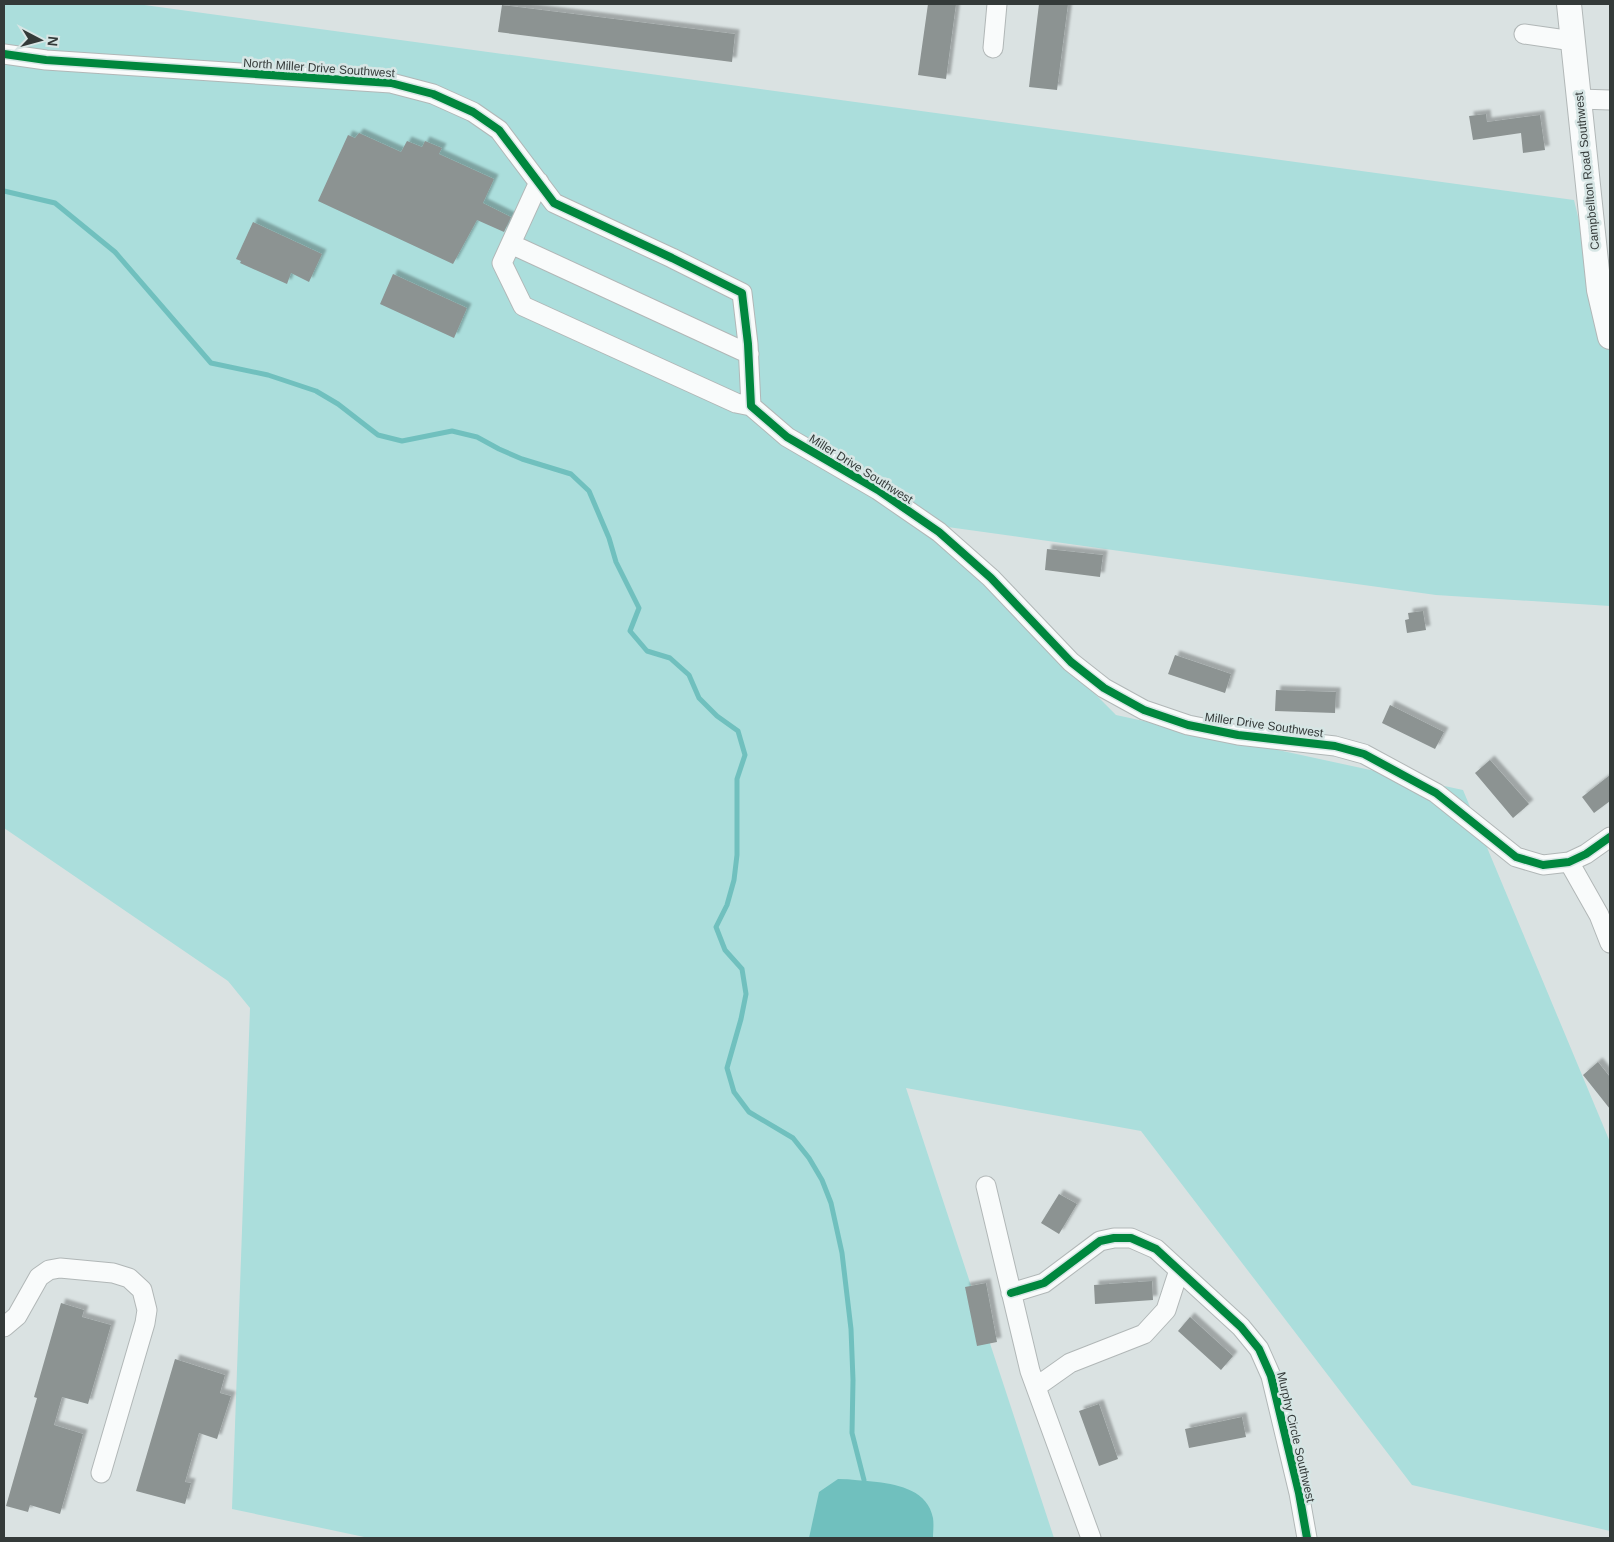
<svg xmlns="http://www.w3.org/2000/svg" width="1614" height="1542" font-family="Arial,sans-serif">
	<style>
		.green { fill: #abdedc }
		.water { fill: #70c0be }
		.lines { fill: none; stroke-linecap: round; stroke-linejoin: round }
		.stream { stroke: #70c0be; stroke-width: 5 }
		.building { fill: #8c9392; filter: url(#shadow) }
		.minor-casing { stroke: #b1b7b7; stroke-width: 21 }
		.major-casing { stroke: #b1b7b7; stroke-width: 26 }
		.minor { stroke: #f9fbfb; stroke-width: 19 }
		.major { stroke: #f9fbfb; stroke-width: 24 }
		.cycleway-casing { stroke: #d7e6e5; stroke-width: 11 }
		.cycleway { stroke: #00873e; stroke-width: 8 }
		.labels { text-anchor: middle; stroke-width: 5; stroke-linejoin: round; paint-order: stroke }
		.street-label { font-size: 12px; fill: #343a39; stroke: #d7e6e5 }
	</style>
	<defs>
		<filter id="shadow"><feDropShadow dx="4.5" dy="-4.5" stdDeviation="1" flood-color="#0004"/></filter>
	</defs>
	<rect width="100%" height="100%" fill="#dae2e2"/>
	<path class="green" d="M4,4H137L1574,200L1610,350V606L1436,595L926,524L1116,715L1463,790L1610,1142V1531L1412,1485L1141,1131L906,1088L1054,1538H369L232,1509L250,1008L228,981L4,828Z"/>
	<path class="water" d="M838,1479C851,1479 864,1481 877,1482C900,1485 928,1491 933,1518C934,1525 933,1532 933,1538H809L819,1492Z"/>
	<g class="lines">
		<path class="stream" d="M4,191L55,203L115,252L211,363L268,375L316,391L338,404L378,435L402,441L452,431L477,437L499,449L522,459L571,474L589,491L609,538L616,562L639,608L630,631L647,651L670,658L689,675L699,698L717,716L738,731L745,755L737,779V855L734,880L727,905L716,927L725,950L742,969L746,994L741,1019L727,1068L734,1092L749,1112L793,1138L809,1158L822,1180L831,1203L842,1253L851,1329L853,1380L852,1433L864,1480"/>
	</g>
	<path class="building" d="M928,4H956L946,79L918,75Z
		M1039,4H1068L1057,90L1029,87Z
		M502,5L735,34L732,62L498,32Z
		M1486,114L1487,122L1540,115L1545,150L1523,153L1521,133L1473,140L1469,116Z
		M359,133L401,152L407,141L422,147L425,141L442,148L439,154L494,179L483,203L511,217L504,232L477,220L453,264L318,201L348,135L355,138Z
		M253,222L322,254L309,282L291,273L287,284L240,263L241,261L236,259Z
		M393,274L467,308L454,338L380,304Z
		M1047,549L1103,555L1100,577L1045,570Z
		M1423,611L1426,630L1407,633L1405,620L1409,619L1408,613Z
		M1175,655L1231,674L1225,693L1168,674Z
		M1276,690L1336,692L1335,713L1275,711Z
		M1390,705L1444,732L1435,749L1382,723Z
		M1490,760L1529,804L1513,818L1475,773Z
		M1610,775V801L1594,813L1582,797Z
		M1598,1062L1610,1077V1109L1583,1075Z
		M1059,1194L1077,1204L1059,1234L1041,1223Z
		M1152,1281L1153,1300L1095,1304L1094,1285Z
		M986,1283L997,1342L977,1346L965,1287Z
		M61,1303L84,1310L82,1317L111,1325L88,1404L62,1397L54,1425L83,1434L60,1514L30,1505L28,1512L6,1506L37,1398L34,1397Z
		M1190,1317L1233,1356L1221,1370L1178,1331Z
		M175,1359L225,1375L220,1393L231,1396L217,1439L199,1433L185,1482L191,1483L185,1504L136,1491Z
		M1099,1404L1118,1459L1099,1466L1079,1411Z
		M1242,1417L1246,1437L1189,1448L1185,1429Z"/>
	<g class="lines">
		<g class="minor-casing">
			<path id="minor" d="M1524,34L1573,41
				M993,48L997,4
				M4,54L46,60L391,83L433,94L473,112L499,130L554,203L672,258L742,293L748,344L751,406L787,437L878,490L939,532L991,578L1071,662L1104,688L1144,710L1188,725L1238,735L1335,746L1364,754L1436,793L1516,857L1543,865L1569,862L1586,854L1610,837
				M1579,99L1610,100
				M539,182L502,263L523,306L736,403L751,406
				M511,244L749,354
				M1569,862L1599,915L1610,943
				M986,1186L1030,1371L1091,1538
				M1011,1293L1044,1283L1100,1241L1114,1238H1131L1156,1249L1241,1327L1259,1349L1271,1376L1299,1493L1307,1538
				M4,1327L17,1316L39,1277L49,1270L60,1268L113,1273L129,1278L142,1290L147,1310L145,1323L101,1473
				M1036,1387L1070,1363L1144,1334L1166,1310L1179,1270"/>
		</g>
		<g class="major-casing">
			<path id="major" d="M1569,4L1599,290L1610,337"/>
		</g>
		<use href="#minor" class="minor"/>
		<use href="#major" class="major"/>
		<g class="cycleway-casing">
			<path id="cycleway" d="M4,54L46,60L391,83L433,94L473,112L499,130L554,203L672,258L742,293L748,344L751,406L787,437L878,490L939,532L991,578L1071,662L1104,688L1144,710L1188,725L1238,735L1335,746L1364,754L1436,793L1516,857L1543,865L1569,862L1586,854L1610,837
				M1011,1293L1044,1283L1100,1241L1114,1238H1131L1156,1249L1241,1327L1259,1349L1271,1376L1299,1493L1307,1538"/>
		</g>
		<use href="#cycleway" class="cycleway"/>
	</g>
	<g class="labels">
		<g class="street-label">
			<text transform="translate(319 68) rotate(4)" y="4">North Miller Drive Southwest</text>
			<text transform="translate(1587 171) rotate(-96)" y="4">Campbellton Road Southwest</text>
			<text transform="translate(861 469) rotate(32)" y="4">Miller Drive Southwest</text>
			<text transform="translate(1264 725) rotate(8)" y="4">Miller Drive Southwest</text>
			<text transform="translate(1296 1437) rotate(77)" y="4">Murphy Circle Southwest</text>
		</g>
	</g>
	<rect width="1614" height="1542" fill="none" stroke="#343a39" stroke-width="10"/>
	<g transform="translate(40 40) rotate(96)" stroke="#d7e6e5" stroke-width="4" paint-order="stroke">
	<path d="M0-4L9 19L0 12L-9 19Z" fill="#343a39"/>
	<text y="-8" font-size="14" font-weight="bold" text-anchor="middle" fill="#343a39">N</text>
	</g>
</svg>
